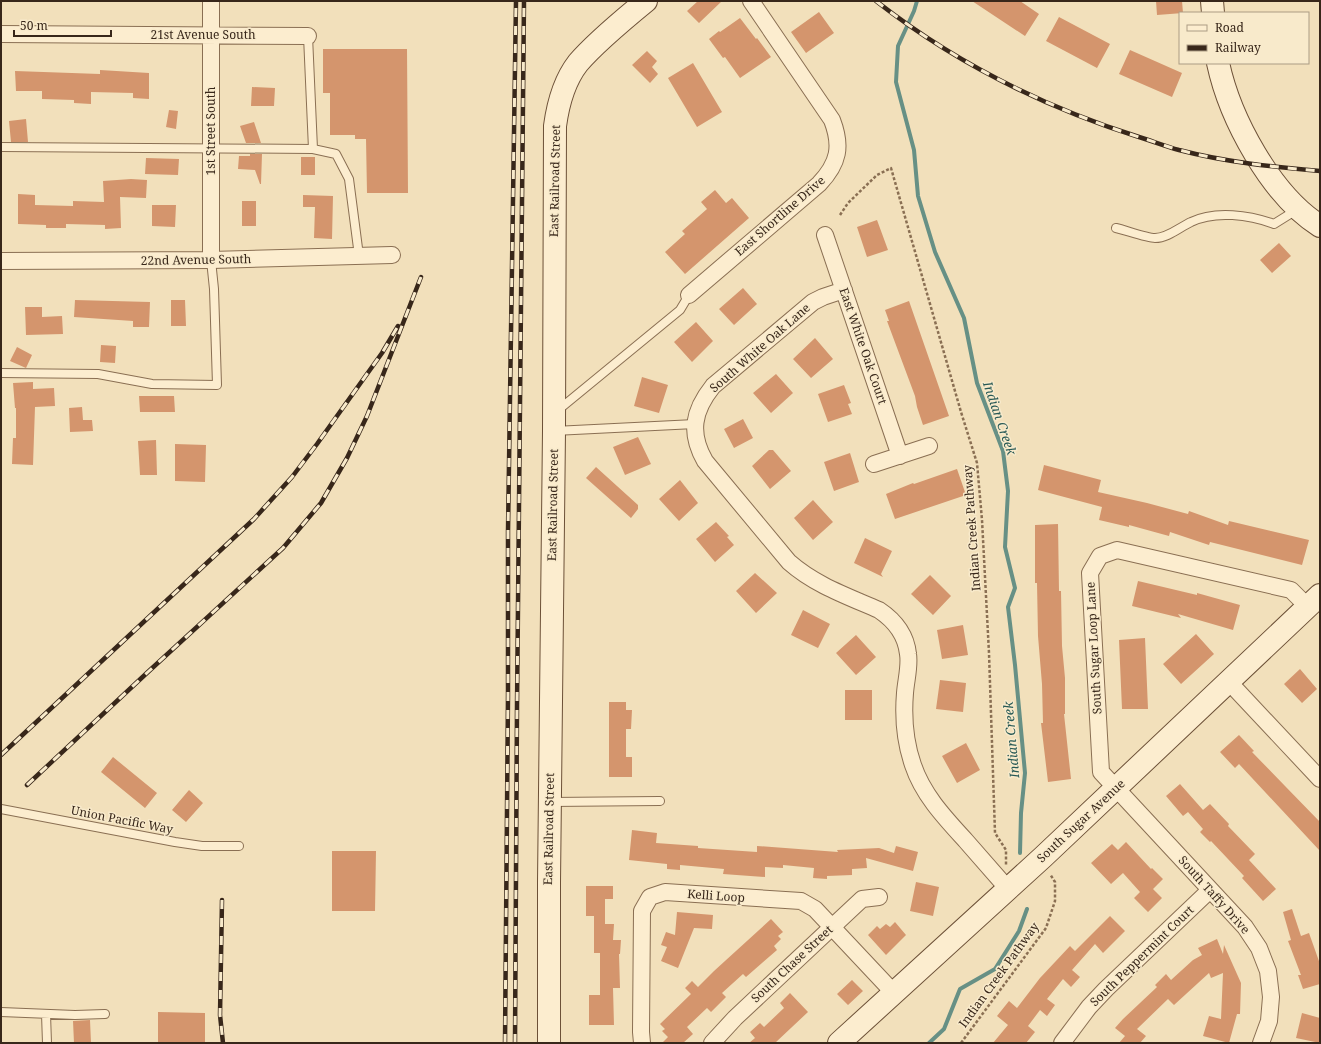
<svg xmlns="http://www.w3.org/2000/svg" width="1321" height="1044" font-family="'Noto Serif',serif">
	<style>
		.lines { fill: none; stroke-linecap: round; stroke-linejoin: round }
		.stream { stroke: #679085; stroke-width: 4 }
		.building { fill: #d4956d }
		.lane-casing { stroke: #8a6f53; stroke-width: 10 }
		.street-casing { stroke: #8a6f53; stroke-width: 18 }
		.secondary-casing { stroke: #6c5037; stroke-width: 24 }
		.path { stroke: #8a6f53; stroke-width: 2.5; stroke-dasharray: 3 2; stroke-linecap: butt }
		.lane { stroke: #fcedcf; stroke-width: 8 }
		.street { stroke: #fcedcf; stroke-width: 16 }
		.secondary { stroke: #fcedcf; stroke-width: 22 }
		.rail-casing { stroke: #38271a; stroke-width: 4.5 }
		.rail { stroke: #f8eacb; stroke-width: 3; stroke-dasharray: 9; stroke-linecap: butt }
		.labels { text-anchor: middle; stroke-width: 3; stroke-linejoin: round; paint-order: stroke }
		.street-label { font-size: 12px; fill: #38271a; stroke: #f8eacb }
		.water-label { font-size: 13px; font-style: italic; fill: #285955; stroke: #f8eacb }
	</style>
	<rect width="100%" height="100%" fill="#f2e0bb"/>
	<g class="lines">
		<path class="stream" d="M917,1L914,11L898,46L896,82L914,150L918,196L935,252L964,318L977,383L1003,451L1008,491L1005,547L1015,588L1008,607L1015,665L1025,773L1021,813L1020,853
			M929,1043L944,1029L960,989L995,969L1019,931L1027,909"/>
	</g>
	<path class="building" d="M698,1H722L699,23L687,11Z
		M972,1H1020L1039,14L1025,36Z
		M1156,1H1182L1183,13L1157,15Z
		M819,12L834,33L806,53L791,32Z
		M1059,17L1110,44L1097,68L1046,41Z
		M740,18L756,39L757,38L771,57L740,78L725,57L723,58L709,39L719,31L720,32Z
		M323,49H407L408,193H367L366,139H355V135H330V93H323Z
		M1130,50L1182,73L1172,97L1119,74Z
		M647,51L657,61L652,67L658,74L650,83L632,65Z
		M693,63L722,112L697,127L668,78Z
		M100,70L149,73V99L133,98V93L91,92V104L74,103V100L42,99V91H16L15,71L100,74Z
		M252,87L275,88L274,106H251Z
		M169,110L178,111L176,129L166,127Z
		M26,119L28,142H11L9,121Z
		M254,122L261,143H246L240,126Z
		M250,154H262L261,184H260L255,170L238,169L239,156H250Z
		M301,157H315V175H301Z
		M146,158L179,159L178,175L145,174Z
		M131,179L147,180L146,198L120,197L121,228L105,229V225L66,224V228H46V225L18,224V194L35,195V205L73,206V201L104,202L103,181Z
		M715,190L726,203L732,198L749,218L685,274L665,252L685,234L682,231L707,209L701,202Z
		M303,195L333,196L332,239L314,238L315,207H303Z
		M242,201H256V226H242Z
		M152,205H176L175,227L152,226Z
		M877,220L888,250L867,257L857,227Z
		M1279,243L1291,256L1272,273L1260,260Z
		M743,288L757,304L734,325L719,309Z
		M75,300L150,302L149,327H133V321L74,317Z
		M171,300H185L186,326H171Z
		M909,301L949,416L923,425L917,407L915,396L887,321H889L885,310Z
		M25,307H42V317L62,316L63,334L26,335Z
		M696,322L713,341L692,362L674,342Z
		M815,338L833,359L811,378L793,359Z
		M101,345L116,346L115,363L100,362Z
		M17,347L32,355L26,368L10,361Z
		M776,374L793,393L771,413L753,393Z
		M642,377L668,385L659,413L634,406Z
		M33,382V389L54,388L55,406L35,407L33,465L12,464L13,438H16V408H15L13,383Z
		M844,385L851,403L848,404L852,414L828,422L818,394Z
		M139,396H174L175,412H140Z
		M82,407L83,420H92L93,431L70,432L69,408Z
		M743,419L753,438L734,448L724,429Z
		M638,437L651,464L625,475L613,447Z
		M156,440L157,475H140L138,441Z
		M175,444L206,445L205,482L175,481Z
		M769,450H773L791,471L770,489L752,466Z
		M850,453L859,482L834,491L824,462Z
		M1044,465L1101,480L1098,492L1147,503L1188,514L1189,511L1228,525L1229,521L1309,540L1302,565L1210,542L1209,545L1170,532L1169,536L1129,525V527L1099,520L1102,507L1038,490Z
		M596,467L638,505V509L631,518L586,478Z
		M957,469L966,495L895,519L886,494L913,483L914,484Z
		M680,480L698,503L679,521L659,499Z
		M813,500L833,522L813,540L794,518Z
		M716,522L729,536L727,537L734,545L715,562L696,539Z
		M1058,524L1059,591H1061L1062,646L1065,678V714H1064L1071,779L1048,782L1041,723H1043L1042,684L1038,636L1037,583H1035V525Z
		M865,538L892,551L881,574L883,577L854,563Z
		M755,573L777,593L756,613L736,591Z
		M930,575L951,596L933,615L911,594Z
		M1138,581L1197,595V593L1240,605L1233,630L1178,614L1181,618L1132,606Z
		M803,610L830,624L818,648L791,635Z
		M963,625L968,655L942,659L937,630Z
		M1196,634L1214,654L1181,684L1163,664Z
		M856,635L876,657L856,675L836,653Z
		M1145,638L1148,709H1122L1119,640Z
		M1300,669L1317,689L1302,703L1284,684Z
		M940,680L966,683L963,712L936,709Z
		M845,690H872V720H845Z
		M609,702H626V710H632L631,729H626V757H632V777H609Z
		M1239,735L1254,751L1252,752L1285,786L1320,822V851L1239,764L1235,768L1220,752Z
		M966,743L980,770L957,783L942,756Z
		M113,757L157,793L145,808L101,772Z
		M1180,784L1203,810L1210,804L1229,824L1228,826L1255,854L1249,860L1276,889L1263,901L1242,878L1244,876L1211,841L1210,842L1200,832L1203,829L1188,812L1183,816L1166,796Z
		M189,790L203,803L186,822L172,810Z
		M632,830L657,833L656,843L698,846V848L757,852V846L838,852L837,850L879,848L894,853L896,846L918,852L913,871L866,858L867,868L852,869V875L827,876V879L813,878L814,868L783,865V868L765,867V877L723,874L724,869L680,865V870L667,869V864L629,860Z
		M1126,842L1151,869L1152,868L1163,879L1153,889L1162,898L1148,912L1134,898L1140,892L1123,873L1111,884L1091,863L1112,844L1118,850Z
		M332,851H376L375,911H332Z
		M916,882L939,887L933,916L910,911Z
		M586,886H613V899H605V924H614L613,940H621L620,954H619L620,988H613L614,1025H589V995H600V953H594V916H586Z
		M1292,909L1301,936L1309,933L1320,964V984L1303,989L1298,975H1301L1288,941L1291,940L1283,912Z
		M677,912L713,915L712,929L694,928L678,968L661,961L667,947L661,945L666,932L675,935Z
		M1110,916L1125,931L1103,953L1095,944L1072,970L1080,977L1071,987L1063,979L1047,999L1055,1005L1047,1016L1040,1010L1028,1026L1035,1032L1026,1043H993L1008,1025L997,1016L1009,1001L1017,1008L1040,978L1070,946L1075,951Z
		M771,919L783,932L778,936L781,939L774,946L777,950L746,977L743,974L722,993L726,997L711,1012L707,1008L687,1027L693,1034L683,1043H662L668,1037L662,1031L665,1029L660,1024L691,994L685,988L692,981L698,987L714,971Z
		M895,922L906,935L886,955L868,935L877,926L880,929L886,924L890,927Z
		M1217,939L1223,954L1224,945L1241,983L1240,1014H1237L1229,1043L1203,1036L1209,1016L1221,1019L1223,973L1211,978L1209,973L1174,1005L1168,999L1137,1029L1146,1036L1140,1043H1119L1125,1036L1115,1028L1123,1019L1157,987L1155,985L1166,974L1171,980L1193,960L1202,955L1198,948Z
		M852,980L863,991L848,1005L837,994Z
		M790,993L808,1012L775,1043H749L755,1038L750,1032L760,1023L764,1027L784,1008L780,1003Z
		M158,1012L205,1013V1043H158Z
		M1302,1013L1320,1018V1043L1296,1038Z
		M90,1020L91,1043H74L73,1021Z"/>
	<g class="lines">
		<g class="lane-casing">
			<path id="lane" d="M308,36L313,149L336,154L349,179L359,256
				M1,147L313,149
				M1116,228C1125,230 1147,238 1155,238C1168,238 1180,227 1191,222C1215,210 1250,215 1274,224L1298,209
				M1,373L98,374L152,384L217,385L214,289L211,260
				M557,411L680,310L689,295
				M554,431L695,424
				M550,802L660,801
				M1,809L175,842L202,846H239
				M1,1012L75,1015L105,1014
				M46,1014L47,1043"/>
		</g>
		<g class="street-casing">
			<path id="street" d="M211,1V260
				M1,34L308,36
				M825,235L900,456
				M1,261L211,260L392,255
				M844,290L823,297L813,302L713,386C693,411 689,433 705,461L789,562C815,585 847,596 879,610C894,620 906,635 908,654C910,666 906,680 905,693C903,717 905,742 913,765C923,795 945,818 966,841C980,857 994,873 1008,889
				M689,295L819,184C839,163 842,146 832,120L751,1
				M874,464L929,446
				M1229,682L1320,779
				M642,1043L641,1032L642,911L650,897L665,892L801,901L815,909L893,992
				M712,1043L735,1018L862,899L879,897
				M1062,1043L1089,1007L1106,989L1210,890
				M1261,1043L1269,1021L1271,997L1268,971L1259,948L1245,927L1101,772L1090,573L1100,556L1117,550L1291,590L1308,607"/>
		</g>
		<g class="secondary-casing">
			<path id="secondary" d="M1212,1L1213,13
				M1218,63C1230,119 1271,195 1320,226
				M549,1043V882L554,431L555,126C558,104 564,81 578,63C596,42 624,19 646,1
				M839,1043L1043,857L1320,595"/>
		</g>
		<path class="path" d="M840,215L848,203L877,175L891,168L961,412L977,463L982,520L989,653L995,833L1006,850V865
			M961,1043L1046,928L1055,901V882L1050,874"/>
		<use href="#lane" class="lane"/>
		<use href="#street" class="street"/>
		<use href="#secondary" class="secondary"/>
		<g class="rail-casing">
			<path id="rail" d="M876,1C954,62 1044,107 1139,137C1152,141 1165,146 1179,150C1225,162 1273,167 1320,171
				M1,755L254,519L292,477L317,444L382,353L398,326
				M27,785L149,671L283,548L321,503L347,458L367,416L421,277
				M222,900L220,1015L223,1043
				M505,1043L508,695V531L516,1
				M515,1043L517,707L524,1"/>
		</g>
		<use href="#rail" class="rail"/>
	</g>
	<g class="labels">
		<g class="street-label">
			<text x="203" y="39">21st Avenue South</text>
			<text transform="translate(211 131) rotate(-90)" y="4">1st Street South</text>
			<text transform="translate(555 181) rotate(-89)" y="4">East Railroad Street</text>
			<text transform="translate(780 216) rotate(-41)" y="4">East Shortline Drive</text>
			<text transform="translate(196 260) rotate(-1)" y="4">22nd Avenue South</text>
			<text transform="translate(863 346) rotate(71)" y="4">East White Oak Court</text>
			<text transform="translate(760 348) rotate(-41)" y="4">South White Oak Lane</text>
			<text transform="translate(553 505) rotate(-89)" y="4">East Railroad Street</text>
			<text transform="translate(972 528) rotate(-94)" y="4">Indian Creek Pathway</text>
			<text transform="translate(1094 648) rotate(-93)" y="4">South Sugar Loop Lane</text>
			<text transform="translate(122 820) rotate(11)" y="4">Union Pacific Way</text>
			<text transform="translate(1081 821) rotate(-43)" y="4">South Sugar Avenue</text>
			<text transform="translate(549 829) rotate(-89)" y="4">East Railroad Street</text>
			<text transform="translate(1214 895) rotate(48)" y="4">South Taffy Drive</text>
			<text transform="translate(716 896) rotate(4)" y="4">Kelli Loop</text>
			<text transform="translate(1142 956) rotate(-44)" y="4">South Peppermint Court</text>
			<text transform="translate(792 964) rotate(-43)" y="4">South Chase Street</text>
			<text transform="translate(999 975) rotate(-54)" y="4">Indian Creek Pathway</text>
		</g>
		<g class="water-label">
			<text transform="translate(1000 418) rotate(71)" y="5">Indian Creek</text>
			<text transform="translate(1011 740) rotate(-95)" y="5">Indian Creek</text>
		</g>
	</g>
	<rect width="1321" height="1044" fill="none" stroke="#38271a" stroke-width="4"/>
	<rect x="1179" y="12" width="130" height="52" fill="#f8eacb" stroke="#ab9c84"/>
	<rect x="1187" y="25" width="20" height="6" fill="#fcedcf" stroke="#ab9c84"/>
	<text x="1215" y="32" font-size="12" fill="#38271a">Road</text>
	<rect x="1187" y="45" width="20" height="6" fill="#38271a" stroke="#ab9c84"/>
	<text x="1215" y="52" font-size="12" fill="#38271a">Railway</text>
	<path d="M14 30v6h97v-6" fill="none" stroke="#38271a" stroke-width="2"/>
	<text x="20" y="30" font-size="12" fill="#38271a" stroke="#f8eacb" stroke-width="3" paint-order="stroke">50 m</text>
</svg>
